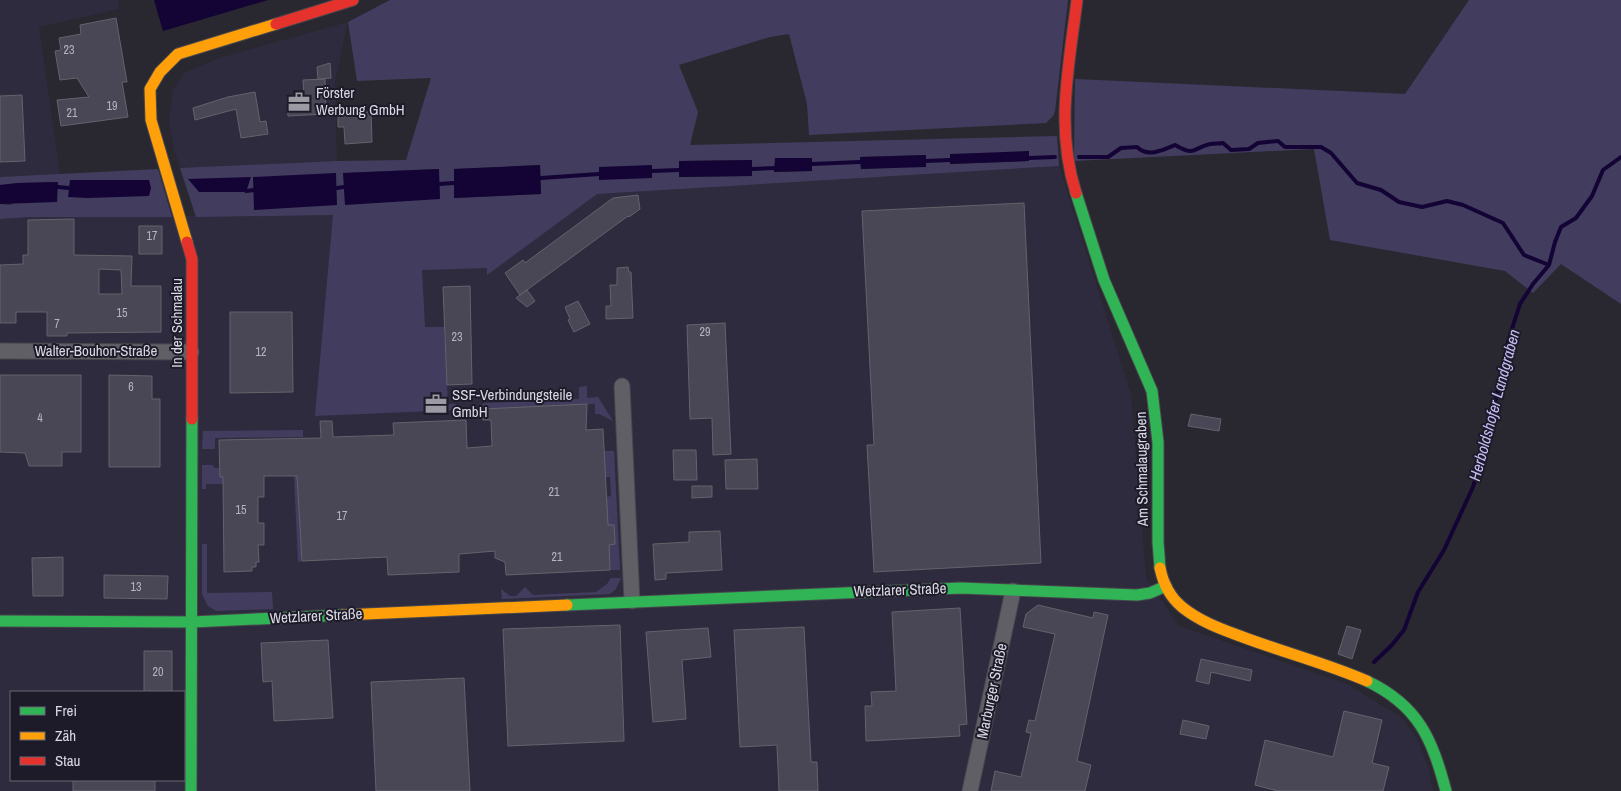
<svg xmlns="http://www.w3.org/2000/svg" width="1621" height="791" font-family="'Archivo Narrow',sans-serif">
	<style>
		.built { fill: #2e2b3f; fill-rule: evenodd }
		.green { fill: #423d5f; fill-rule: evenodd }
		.water { fill: #140435 }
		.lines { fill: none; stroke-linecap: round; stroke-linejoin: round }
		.stream { stroke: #140435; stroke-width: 4 }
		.building { fill: #494656; stroke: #64636b; fill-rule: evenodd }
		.street-casing { stroke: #47464c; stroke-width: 17 }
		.fast-casing { stroke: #47464c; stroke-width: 13 }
		.slow-casing { stroke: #47464c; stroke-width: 13 }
		.jam-casing { stroke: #47464c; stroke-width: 13 }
		.street { stroke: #605f66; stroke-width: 15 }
		.fast { stroke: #30b455; stroke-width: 11 }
		.slow { stroke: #ff9f0a; stroke-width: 11 }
		.jam { stroke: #e5322d; stroke-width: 11 }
		.labels { text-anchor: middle; stroke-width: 4; stroke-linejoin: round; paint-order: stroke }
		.number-label { font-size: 12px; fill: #b6b4c0 }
		.poi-label { font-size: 15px; fill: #dad9e3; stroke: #1d1b29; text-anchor: start }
		.street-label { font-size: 15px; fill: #dad9e3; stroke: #1d1b29 }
		.water-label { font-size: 16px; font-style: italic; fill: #c4bdf5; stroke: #1d1b29 }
	</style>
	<rect width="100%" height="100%" fill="#292830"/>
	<path class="built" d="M0,0H118L119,9L39,27L60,175L0,177Z
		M348,22L335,82L337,161L180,168L174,149L169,121L173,90L184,73L219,58Z
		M1059,166L1131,395L1146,578L1179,626L1347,684L1401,717L1416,737L1429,769L1433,791H0V219L29,217L333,215L597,194ZM11,692H184V780H11Z"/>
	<path class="green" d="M390,0H1068L1055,111L1053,116L1046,123L809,135L807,104L789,34L770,37L679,65L698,112L690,145L1057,136L1059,166L597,194L487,275V268L422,270L425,327H444L448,404H456V410L315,416L333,215L196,217L180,168L337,161L406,160L431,78L357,81L348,22ZM1029,151V161L950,164ZM926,155V166L861,169L860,157ZM812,158V171L775,172V158ZM679,161L752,160V176L680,177ZM540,165L541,194L454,198V169ZM438,169L440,198L345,204L344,173Z
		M1469,0H1621V304L1561,264L1533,293L1505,271L1330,240L1314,149L1074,161L1075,79L1405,94Z
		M158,169L172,217H29L0,219V204L10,205L57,182L18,183L0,185V177Z
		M587,386V398L598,397L613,421L599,414H595V404L483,409V420L479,416L480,406L484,403L579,399V387Z
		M303,430V437L215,438V449H202L203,431Z
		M604,451H614L620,570H610L606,497L611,496L610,477H605Z
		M202,465H213L214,468H220V477H223V484H206V489H202Z
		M294,476H297L302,561L298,562Z
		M202,544H207V593L272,592L273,609L216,611L208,606L202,594Z
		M611,578H621L616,589L610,594L502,599L501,589L510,596H516L525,587L533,595L596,592L607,584Z"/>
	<path class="water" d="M154,0H268L163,31Z
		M1029,151V161L950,164V154Z
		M926,155V167L861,169L860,157Z
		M775,158H812V171L774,172Z
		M752,160V176L679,177V161Z
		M540,165L541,194L454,198V169Z
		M652,165V178L599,180V167Z
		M439,169L440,199L345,205L343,173Z
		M336,173L337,205L254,210L253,177Z
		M251,177L246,192H199L188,179Z
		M70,180H149L151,188L149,196L88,198L68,197Z
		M58,182L57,202L0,204V185L18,183Z"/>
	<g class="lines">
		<path class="stream" d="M1079,157H1108L1121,148L1137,147C1148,158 1163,150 1175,145C1196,157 1192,148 1210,144C1214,143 1219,144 1223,143L1231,150L1249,149L1258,143L1278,141L1285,147H1321L1331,153L1357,183L1381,190L1399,202L1422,207L1447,201L1463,205L1503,223L1524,255L1549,265
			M1029,158L1055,157
			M926,161L950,160
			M812,164L860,162
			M752,169L775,168
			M652,171L679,170
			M541,178L599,174
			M439,184L454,183
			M58,187L68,188
			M337,188L344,187
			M246,191L254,190
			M1374,662L1391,646L1404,630L1418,592L1444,550L1473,487L1486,444L1509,338L1520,304L1533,284L1549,265L1555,242L1561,227L1576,218L1592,196L1603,170L1621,157"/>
	</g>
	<path class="building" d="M116,18L127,82H122L128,117L61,126L57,100L89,97L77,78L60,80L55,51L61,50L59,38L81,34L80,25Z
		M330,63L331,78L318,79L317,67Z
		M325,79L326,114L288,116L287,97L304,96L303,80Z
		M255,92L260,122L266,121L268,134L241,138L236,109L195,120L193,108L228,97Z
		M22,95L25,161L0,162V96Z
		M371,112L372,142L345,144L344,127H338V113Z
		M638,195L640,209L629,217L628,216L520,295L505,273L523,260L525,263L613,198Z
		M1024,203L1041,563L874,572L867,445H874L862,211Z
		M74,219V255L132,256L131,286H161V332L67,333V336H47V312H16V323H0V265L23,264V255H28V220ZM99,269L121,270L122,294H99Z
		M139,226H162V254H139Z
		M628,267L629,272H631L633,318L606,319V306H611L610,285H617V268Z
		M470,286L472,384L447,385L443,287Z
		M527,290L535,301L527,307L516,298Z
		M578,301L590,324L574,332L568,320L570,319L565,307Z
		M230,312H292L293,392L230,393Z
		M725,323L731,454L713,455L712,418L690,419L687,325Z
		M0,375H81V452H62V466H29L25,453L0,452Z
		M109,375L152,376V399H160V467H109Z
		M587,404L586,430L603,429L608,525H614L615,544L609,545L610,570L506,575L505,562L495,558V551L459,554V572L388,575L387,557L302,561L297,476H264V497H258V523H264V545H258L259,562H256V567H252V571L224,572L223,477H220L219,440L321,438L320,421H332L333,437L394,435L393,423L466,420L467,448L492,446L491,420H483V409Z
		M1191,414L1221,419L1219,431L1188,426Z
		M673,450H696L697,480H674Z
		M757,459L758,489H726L725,460Z
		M692,486H712V497L692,498Z
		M720,531L722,570L666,573V579L655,580L653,544L689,542V532Z
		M63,557V596H33L32,558Z
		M104,575L168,576L167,599L104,598Z
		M1038,605L1093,618L1094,612L1108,615L1077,761L1091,765L1085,791H991L995,771L1021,777L1031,733L1026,732L1029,720L1035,721L1055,634L1023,627L1026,614Z
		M960,608L967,724L959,725L960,736L866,741L865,706H872L871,692L896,691L892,612Z
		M620,625L624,741L508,746L503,629Z
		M1347,626L1361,630L1352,659L1338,654Z
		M804,627L811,762H817L818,791H779L777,745L740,747L734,630Z
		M708,628L711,657L682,660L686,719L653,722L646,632Z
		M328,640L333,718L274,721L272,681L263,682L261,643Z
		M144,651H172V692H144Z
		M1201,659L1252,670L1250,681L1211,672L1209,684L1196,681Z
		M464,678L470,791H376L371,682Z
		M1344,711L1382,720L1372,763L1389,767L1383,791H1278L1255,785L1265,740L1333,757Z
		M1183,720L1209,726L1206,739L1180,734Z
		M73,780H155V791H73Z"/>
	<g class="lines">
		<g class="street-casing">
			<path id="street" d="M0,351L191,352
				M622,386L632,601
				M970,791L1013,591"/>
		</g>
		<g class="fast-casing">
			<path id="fast" d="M1076,193L1104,280L1152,391L1158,442V542L1160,568
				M567,605L961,588L1137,595L1150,593L1166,586
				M0,621L192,622L343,615
				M1367,681C1419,706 1432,739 1446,791
				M191,791L192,419"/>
		</g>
		<g class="slow-casing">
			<path id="slow" d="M187,242L151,120L150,89L160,72L178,54L276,24
				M1160,568C1163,583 1170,597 1182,607C1199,621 1221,629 1240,636C1282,652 1326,663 1367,681
				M343,615L567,605"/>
		</g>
		<g class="jam-casing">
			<path id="jam" d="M276,24L353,0
				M1076,193C1055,128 1069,66 1077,0
				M187,242L192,259V419"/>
		</g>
		<use href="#street" class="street"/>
		<use href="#fast" class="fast"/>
		<use href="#slow" class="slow"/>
		<use href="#jam" class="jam"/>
	</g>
	<defs>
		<g id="office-bare" transform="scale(1.725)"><path d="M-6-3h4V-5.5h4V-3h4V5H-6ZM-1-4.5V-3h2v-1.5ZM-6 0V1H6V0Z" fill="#9c9ba4" stroke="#1d1b29" stroke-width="2.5" paint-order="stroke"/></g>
	</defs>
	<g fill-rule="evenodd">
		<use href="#office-bare" x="299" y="102"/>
		<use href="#office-bare" x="436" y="404"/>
	</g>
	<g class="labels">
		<g class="number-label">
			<text x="69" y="54">23</text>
			<text x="112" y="110">19</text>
			<text x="72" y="117">21</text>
			<text x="152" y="240">17</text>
			<text x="122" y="317">15</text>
			<text x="57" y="328">7</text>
			<text x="705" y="336">29</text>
			<text x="457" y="341">23</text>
			<text x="261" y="356">12</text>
			<text x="131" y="391">6</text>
			<text x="40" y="422">4</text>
			<text x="554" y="496">21</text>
			<text x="241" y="514">15</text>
			<text x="342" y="520">17</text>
			<text x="557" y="561">21</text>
			<text x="136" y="591">13</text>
			<text x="158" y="676">20</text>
		</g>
		<g class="poi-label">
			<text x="316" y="98">Förster<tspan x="316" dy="17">Werbung GmbH</tspan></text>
			<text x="452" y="400">SSF-Verbindungsteile<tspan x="452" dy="17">GmbH</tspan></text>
		</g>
		<g class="street-label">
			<text transform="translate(177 323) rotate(-90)" y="5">In der Schmalau</text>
			<text x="96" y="356">Walter-Bouhon-Straße</text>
			<text transform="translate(1142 469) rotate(-91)" y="5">Am Schmalaugraben</text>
			<text transform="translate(900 590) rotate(-2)" y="5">Wetzlarer Straße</text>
			<text transform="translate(316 616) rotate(-3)" y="5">Wetzlarer Straße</text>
			<text transform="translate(992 691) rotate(-78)" y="5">Marburger Straße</text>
		</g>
		<g class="water-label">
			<text transform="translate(1494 405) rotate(-75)" y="6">Herboldshofer Landgraben</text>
		</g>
	</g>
	<rect x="10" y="691" width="175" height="90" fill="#1d1b29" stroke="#696773"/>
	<rect x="20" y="707" width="25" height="8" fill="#30b455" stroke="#696773"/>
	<text x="55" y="716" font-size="15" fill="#dad9e3">Frei</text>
	<rect x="20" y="732" width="25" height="8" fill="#ff9f0a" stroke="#696773"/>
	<text x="55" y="741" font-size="15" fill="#dad9e3">Zäh</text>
	<rect x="20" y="757" width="25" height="8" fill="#e5322d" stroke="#696773"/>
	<text x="55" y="766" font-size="15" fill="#dad9e3">Stau</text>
</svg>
